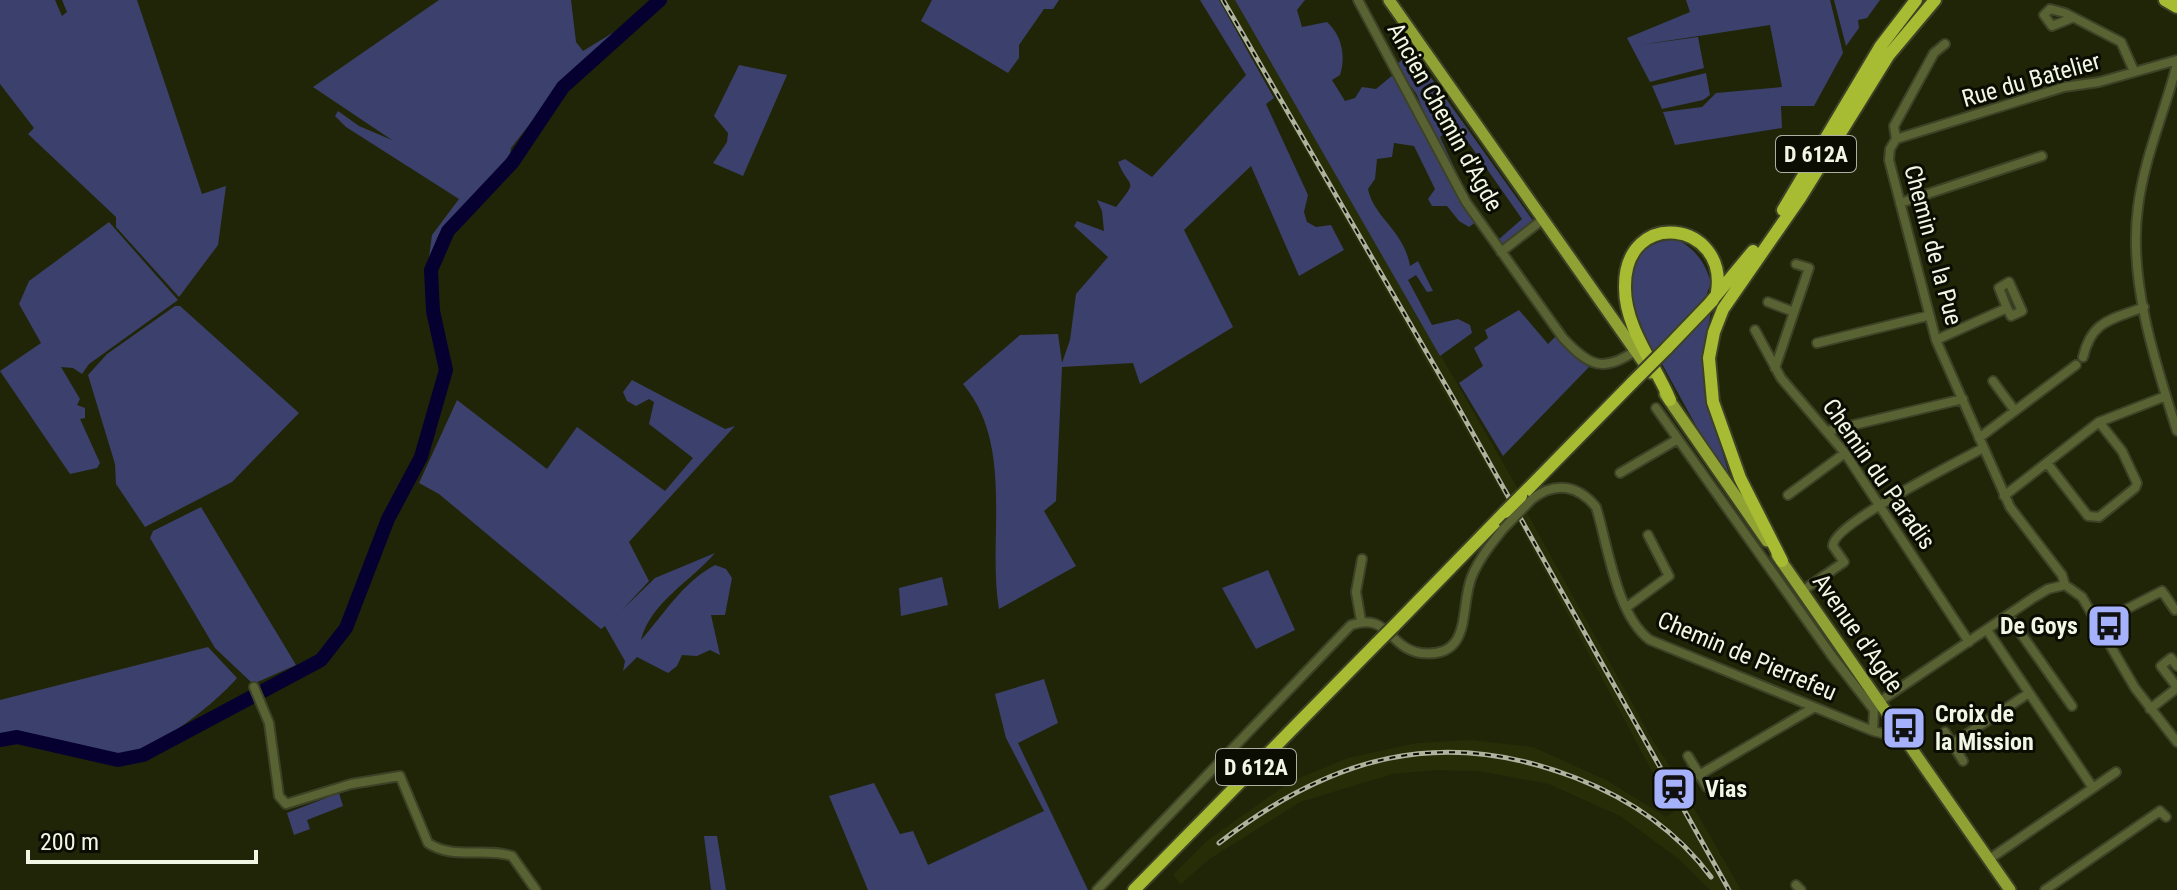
<svg xmlns="http://www.w3.org/2000/svg" width="2177" height="890" font-family="'Roboto Condensed',sans-serif">
	<style>
		.built { fill: #272d07 }
		.green { fill: #3b416c }
		.lines { fill: none; stroke-linecap: round; stroke-linejoin: round }
		.river { stroke: #060030; stroke-width: 14 }
		.minor-casing { stroke: #3d4227; stroke-width: 12 }
		.major-casing { stroke: #3d4227; stroke-width: 15 }
		.highway-casing { stroke: #3d4227; stroke-width: 16 }
		.minor { stroke: #596232; stroke-width: 8 }
		.major { stroke: #91a235; stroke-width: 11 }
		.highway { stroke: #a7bb33; stroke-width: 12 }
		.rail-casing { stroke: #afb39e; stroke-width: 5 }
		.rail { stroke: #0b0d03; stroke-width: 2; stroke-dasharray: 6; stroke-linecap: butt }
		.minor-bridge-casing { stroke: #3d4227; stroke-width: 12; stroke-linecap: butt }
		.highway-bridge-casing { stroke: #3d4227; stroke-width: 16; stroke-linecap: butt }
		.minor-bridge { stroke: #596232; stroke-width: 8 }
		.highway-bridge { stroke: #a7bb33; stroke-width: 12 }
		.labels { text-anchor: middle; stroke-width: 6; stroke-linejoin: round; paint-order: stroke }
		.shield { fill: #0b0d03; stroke: #adb0a1; stroke-width: 2 }
		.shield-label { font-size: 22px; font-weight: bold; fill: #f2f6e5 }
		.street-label { font-size: 24px; fill: #f2f6e5; stroke: #0b0d03 }
		.poi-label { font-size: 24px; font-weight: bold; fill: #f2f6e5; stroke: #0b0d03; text-anchor: start }
	</style>
	<rect width="100%" height="100%" fill="#202508"/>
	<path class="built" d="M1219,0H1235L1518,489L1506,501Z
		M1527,513L1652,739L1674,773L1682,769L1693,786L1695,791L1687,796L1741,890H1710L1680,860L1622,817L1549,784L1479,771L1434,770L1392,774L1300,802L1208,860L1181,884L1173,875L1208,840L1290,782L1348,758L1417,743L1471,740L1533,747L1608,781L1666,817L1674,812L1518,522Z"/>
	<path class="green" d="M0,0H55L62,16L67,12L62,0H137L202,194L226,186L218,245L179,297L116,227V217L28,134L34,128L0,84Z
		M439,0H571L576,42L583,51L627,24L569,74L511,148L510,155L439,234L429,258L432,235L459,199L346,127L335,116L338,111L359,126L392,140L313,87Z
		M932,0H1059L1053,9H1044L1019,45V58L1008,73L921,21Z
		M1200,0H1219L1274,98L1266,104L1308,195L1304,212L1307,222L1316,227L1331,225L1344,250L1299,276L1251,166L1184,230L1233,327L1140,384L1133,363L1062,367L1056,501L1044,511L1076,566L999,609C987,538 1015,446 963,384L1020,335L1058,334L1062,363L1070,340L1076,294L1108,257L1074,226L1077,221L1104,231L1102,211L1097,200L1116,207C1140,177 1129,190 1118,162L1125,159L1152,177L1246,75Z
		M1235,0H1305L1297,10L1302,27L1327,22C1342,35 1346,57 1340,75L1332,80L1345,101L1355,98L1362,87L1376,89L1394,74L1476,222L1469,227L1459,221L1447,206H1432L1428,199L1435,189L1414,146L1394,143L1392,157L1377,159L1375,179L1368,189C1374,218 1404,230 1410,266L1418,261L1433,291L1427,292L1416,275L1408,280L1432,325L1458,319L1470,325L1472,333L1440,356Z
		M1686,0H1830L1843,53L1814,106H1781L1782,128L1675,145L1663,112L1702,107L1716,93L1782,87L1770,25L1640,45L1698,37L1704,68L1650,82L1627,38L1690,12Z
		M1834,0H1880L1867,18L1858,20L1859,28L1846,46Z
		M1412,51L1534,222L1502,248L1498,240L1522,219L1456,125L1440,137L1470,201C1451,166 1430,132 1417,95C1416,92 1400,73 1396,65Z
		M739,65L787,75L743,176L713,163L727,142L728,133L714,116Z
		M1706,73L1710,95L1703,100L1662,109L1652,86Z
		M109,222L178,300L89,364L82,374L73,368L61,367L80,399L77,405L85,408V418L80,419L100,463L97,468L70,474L0,371L41,343L19,304L29,281Z
		M1677,239C1696,250 1705,262 1711,283L1706,296L1654,352C1632,312 1608,244 1677,239Z
		M175,306H180L299,413L232,482L145,527L116,484L115,464L88,375L107,354Z
		M1519,310L1548,344L1556,336L1572,354L1590,366L1503,456L1459,383L1483,366L1474,348L1488,338L1485,330Z
		M1711,312L1702,357L1706,399L1729,474L1705,442L1662,364Z
		M632,380L725,429L735,426L629,542L649,581L622,610L655,578L715,553C691,581 650,603 641,640C665,613 682,583 715,565L726,569L732,578L725,615H711L720,655L710,650L697,656L682,655L677,666L668,673L637,657L623,671L625,661L605,626L601,629L439,494L419,483L457,400L547,469L577,427L665,491L693,458L649,424L654,402L649,399L636,406L627,401L623,392Z
		M201,507L296,665L253,684L215,648L150,538L153,531Z
		M1268,570L1295,630L1256,649L1222,588Z
		M942,577L948,605L901,616L899,588Z
		M208,647L237,678C215,704 144,762 108,755C71,747 39,731 0,733V700Z
		M1044,679L1058,723L1018,743L1088,890H868L829,796L874,783L900,834L913,831L928,865L1044,811L1006,738L995,694Z
		M339,793L343,806L307,820L310,829L294,835L287,813Z
		M704,836H717L726,890H711Z"/>
	<g class="lines">
		<path class="river" d="M0,740L17,737L118,760L143,755L321,660L346,628L388,519L421,457L446,370L433,311L431,270L448,231L512,163L563,87L660,0"/>
		<g class="minor-casing">
			<path id="minor" d="M1358,0L1466,202L1563,338C1589,366 1603,373 1635,351
				M2072,18L2052,26L2044,15L2050,9L2065,13L2121,42L2134,71
				M1945,44L1934,53L1894,126L1896,139L1890,149L1889,160L1936,340L2010,507L2062,575L2065,585
				M2177,64C2165,111 2144,158 2138,207C2128,280 2155,362 2177,431
				M1896,139L2064,87L2099,82L2177,60
				M1900,203L2042,156
				M1501,252L1542,220
				M1768,302L1794,312
				M1755,330L1781,378L1845,453L1969,642
				M1936,340L2007,308L2011,316L2022,311L2009,282L1999,288L2007,308
				M1817,343L1927,316
				M2083,357C2092,320 2111,320 2144,307
				M1775,368L1809,268L1796,264
				M1993,381L2015,411
				M1656,408L1832,656L1874,710L1873,731
				M1828,431L1963,399
				M1979,438L2076,365
				M2047,463L2088,516L2099,517L2135,488L2137,483L2122,451L2099,422
				M1620,473L1678,439
				M1788,495L1845,453
				M2004,496L2099,422L2166,396
				M1532,499C1555,481 1578,485 1596,507C1608,545 1616,615 1650,640L1873,731L1889,735L1898,731
				M1802,591L1844,562L1833,546C1832,524 1960,461 1983,448
				M1627,607L1669,576L1648,535
				M2008,615L2072,706
				M1361,621L1356,592L1362,559
				M2099,623L2162,591L2175,610
				M1987,630L2093,788L1988,860
				M2177,666L2171,658L2161,666L2177,687
				M254,687L269,723L279,796L286,804L351,784L400,776L428,843C452,860 485,847 512,856L536,890
				M1879,702L2033,598L2048,589L2065,585L2082,597L2135,688L2177,742
				M2150,709L2177,688
				M1945,732L1963,761
				M1952,744L2029,693
				M1688,756L1707,787
				M1699,775L1813,708
				M2093,788L2116,772
				M1796,885L1801,890
				M1097,890L1351,625C1389,612 1388,648 1421,653C1474,659 1459,606 1472,576C1479,559 1491,544 1503,529
				M2045,890L2160,811L2166,817"/>
		</g>
		<g class="major-casing">
			<path id="major" d="M1389,0L1651,373
				M1665,394L1767,541
				M1777,555L2010,890"/>
		</g>
		<g class="highway-casing">
			<path id="highway" d="M2165,0L2177,7
				M1783,210L1880,47L1916,0
				M1709,304L1753,251
				M1666,349L1713,300
				M1670,400C1655,364 1624,327 1625,286C1625,207 1728,221 1717,292
				M1521,496L1633,382
				M1782,561L1740,478L1713,402L1709,358L1714,332L1723,309L1800,198L1888,56L1935,0
				M1394,626L1505,512
				M1134,890L1377,643"/>
		</g>
		<use href="#minor" class="minor"/>
		<use href="#major" class="major"/>
		<use href="#highway" class="highway"/>
		<g class="rail-casing">
			<path id="rail" d="M1223,0L1453,398L1729,890
				M1219,843C1331,757 1440,725 1576,778C1630,799 1676,830 1711,877"/>
		</g>
		<use href="#rail" class="rail"/>
		<g class="minor-bridge-casing">
			<path id="minor-bridge" d="M1503,529L1532,499"/>
		</g>
		<g class="highway-bridge-casing">
			<path id="highway-bridge" d="M1633,382L1666,349
				M1505,512L1521,496
				M1377,643L1394,626"/>
		</g>
		<use href="#minor-bridge" class="minor-bridge"/>
		<use href="#highway-bridge" class="highway-bridge"/>
	</g>
	<defs>
		<g id="bus-square" transform="scale(2.3)"><rect x="-9" y="-9" width="18" height="18" rx="4" fill="#a6b1fc" stroke="#0b0d03"/><path d="M-5-6H5V4H4V6H2V4H-2V6H-4V4H-5ZM-3.5-4V0h7V-4ZM-3.5 1.2v1.5H-2V1.2ZM2 1.2v1.5H3.5V1.2Z" fill="#111"/></g>
		<g id="station-square" transform="scale(2.3)"><rect x="-9" y="-9" width="18" height="18" rx="4" fill="#a6b1fc" stroke="#0b0d03"/><path d="M-3-6H3Q5-6 5-4V2Q5 4 3 4L4.5 6H3L1.5 4h-3L-3 6H-4.5L-3 4Q-5 4-5 2V-4Q-5-6-3-6ZM-3.5-4v3h7v-3ZM-3.5 1v1.5H-2V1ZM2 1v1.5H3.5V1Z" fill="#111"/></g>
	</defs>
	<g fill-rule="evenodd">
		<use href="#bus-square" x="2109" y="626"/>
		<use href="#bus-square" x="1904" y="728"/>
		<use href="#station-square" x="1674" y="789"/>
	</g>
	<g class="labels">
		<g class="shield">
			<rect x="1776" y="136" width="80" height="36" rx="6"/>
			<rect x="1216" y="749" width="80" height="36" rx="6"/>
		</g>
		<g class="shield-label">
			<text x="1816" y="162">D 612A</text>
			<text x="1256" y="775">D 612A</text>
		</g>
		<g class="street-label">
			<text transform="translate(2031 80) rotate(-16)" y="8">Rue du Batelier</text>
			<text transform="translate(1445 117) rotate(61)" y="8">Ancien Chemin d'Agde</text>
			<text transform="translate(1933 245) rotate(75)" y="8">Chemin de la Pue</text>
			<text transform="translate(1879 474) rotate(55)" y="8">Chemin du Paradis</text>
			<text transform="translate(1858 633) rotate(55)" y="8">Avenue d'Agde</text>
			<text transform="translate(1747 656) rotate(23)" y="8">Chemin de Pierrefeu</text>
		</g>
		<g class="poi-label">
			<text x="2078" y="634" text-anchor="end">De Goys</text>
			<text x="1935" y="722">Croix de<tspan x="1935" dy="28">la Mission</tspan></text>
			<text x="1705" y="797">Vias</text>
		</g>
	</g>
	<path d="M28 850v12h228v-12" fill="none" stroke="#f2f6e5" stroke-width="4"/>
	<text x="40" y="850" font-size="24" fill="#f2f6e5" stroke="#0b0d03" stroke-width="6" paint-order="stroke">200 m</text>
</svg>
